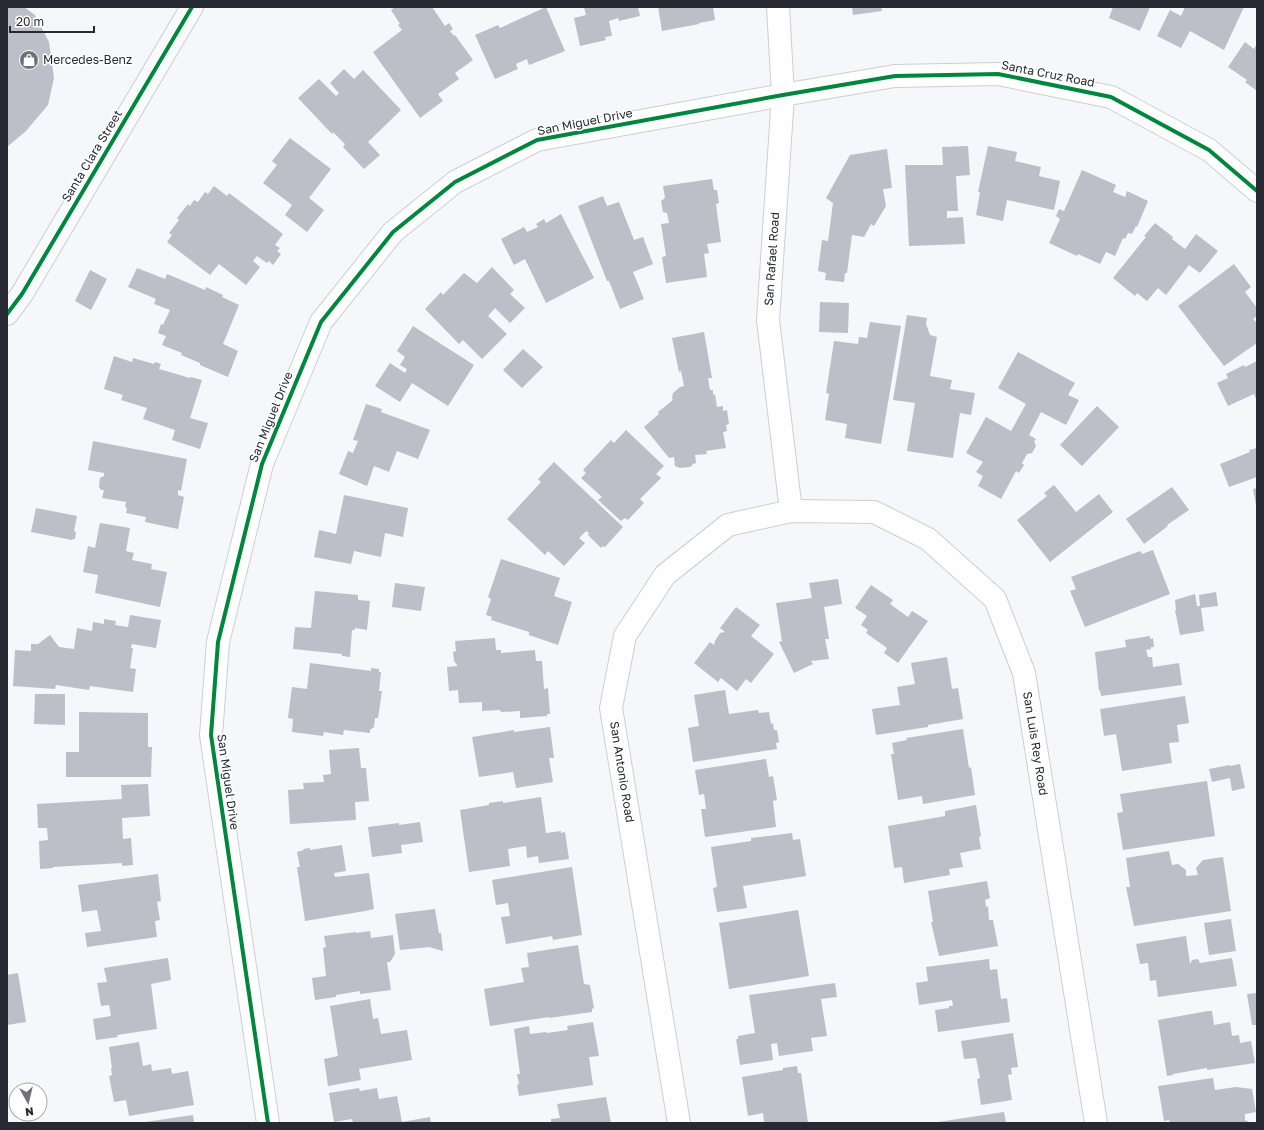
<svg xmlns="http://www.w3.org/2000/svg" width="1264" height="1130" font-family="'Golos Text',sans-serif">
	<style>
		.building { fill: #bcbec8 }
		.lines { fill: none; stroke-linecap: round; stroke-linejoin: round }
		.street-casing { stroke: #cdced4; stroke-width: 24 }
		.secondary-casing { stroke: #cdced4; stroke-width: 24 }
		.street { stroke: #fefefe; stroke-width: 22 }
		.secondary { stroke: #f9fafc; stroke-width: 22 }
		.cycleway-casing { stroke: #fff; stroke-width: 6 }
		.cycleway { stroke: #00873e; stroke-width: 4 }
		.labels { text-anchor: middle; stroke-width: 3; stroke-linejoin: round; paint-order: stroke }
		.poi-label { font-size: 12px; fill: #272933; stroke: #fff; text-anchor: start }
		.street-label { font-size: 12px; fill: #272933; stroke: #fff }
	</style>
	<rect width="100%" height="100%" fill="#f6f7fa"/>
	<path class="building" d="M7,7H24L35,15L49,42L54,78L48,105L26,131L7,147Z
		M395,7H432L445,26L449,23L453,29L450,31L454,36L455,35L473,60L455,73L459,79L438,94L443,101L420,118L373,52L402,30L398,25L400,24L391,10Z
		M546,7L565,51L529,65L527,59L516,64L518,69L495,79L475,35L498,25L500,28Z
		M584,7H638L640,16L619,21L618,18L609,21L612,36L605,37L606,40L580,46L574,18L586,15Z
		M658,7H713L715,20L699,23V24L662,31Z
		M852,7H881L882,11L853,15Z
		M1113,7H1150L1140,31L1109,18Z
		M1185,7H1244L1224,50L1190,31L1181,48L1157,36L1170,10L1181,16Z
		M1245,42L1254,49L1257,44V91L1245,82L1247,80L1228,67Z
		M344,69L354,79L363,70L401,110L368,142L380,155L364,169L343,147L345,144L333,132L332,134L298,98L319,79L336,96L339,93L330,83Z
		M290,138L331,169L309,198L324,210L307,232L285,215L292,205L263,183L277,165L272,161Z
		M968,146L970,175L956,176L958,211H947V218L963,217L965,244L909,246L905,165H943L942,147Z
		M988,146L1017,152L1015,161L1041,167L1039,176L1060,181L1054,210L1007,200L1003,221L976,215L980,192H978Z
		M887,149L892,188L883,189L886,206L874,226L871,224L864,237L852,235L847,273H845L844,282L825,280L826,273L818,271L822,240L828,241L833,203L826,198L850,155Z
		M1082,170L1116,185L1113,192L1125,197L1127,191L1148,201L1137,227L1136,226L1132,234L1128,233L1125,239L1123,238L1115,256L1106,252L1100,264L1078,254L1077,256L1049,243L1060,219L1056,216L1059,209L1064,211Z
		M712,179L714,190H717L719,203L716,204L721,242L707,244L709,253L704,254L707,277L666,283L662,257L666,256L661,224L669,223L667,213L663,212L661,201L665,198L663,186Z
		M214,186L227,196L229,193L283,234L275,245L280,248L277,251L281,254L273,265L269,261L267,263L257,256L253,261L260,267L246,285L219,264L210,275L167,242L172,235L169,233L179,220L177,218L188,204L190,206L194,200L198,202L205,192L208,194Z
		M603,196L607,206L619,202L634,240L643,237L653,264L633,272L644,299L620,309L609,281H607L578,206Z
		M561,214L594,278L546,303L525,259L514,265L501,239L524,227L527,232L538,227L536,224L544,219L546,223Z
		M1155,223L1173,237L1172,239L1185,249L1196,234L1218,251L1200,273L1189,265L1166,295L1158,288L1147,301L1137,293L1135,296L1113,278L1146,237L1144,236Z
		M1234,264L1251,287L1245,292L1257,308V316L1253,319L1257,323V343L1224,366L1178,306Z
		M492,267L514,290L510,294L525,308L510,323L495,308L488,316L507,334L482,359L463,340L459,344L425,309L441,292L443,295L464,273L477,283Z
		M137,268L165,279L167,274L205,290L206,287L223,295L222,297L239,305L223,344L238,351L228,377L200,365V363L181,355L182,353L162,345L166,336L158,333L161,324L163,325L170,310L154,304L156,299L128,287Z
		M90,270L107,279L91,310L75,301Z
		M820,302L849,303L848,333L819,332Z
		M907,315L927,318L926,324L930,335L937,337L930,376L952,380L950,389L975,393L971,415L960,413L953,458L907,451L915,403L893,400Z
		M870,322L901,326L881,444L845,438L847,424L825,420L829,394L826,393L834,341L858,344L859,337L867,338Z
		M413,326L474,365L448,406L412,383L400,402L375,386L390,363L405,373L407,369L400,365L405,357L397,351Z
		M704,332L712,378H708L710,390H713V395L715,394L717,407L723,406V411L727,410L729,424L726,425L727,431L723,432L726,448L706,451L707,454L695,455L696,463L693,464L690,467L680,468L675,466L674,457L669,458L644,427L659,414L658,412L673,400L672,398L673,393L680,387L684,386L681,371L679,372L672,338Z
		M523,349L543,367L522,388L503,370Z
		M1018,352L1075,383L1068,395L1079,400L1066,425L1041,412L1029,435L1036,439L1034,441L1036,446L1032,453L1027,454L1022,463L1024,465L1019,473L1016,471L1001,499L978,486L983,476L976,472L983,462L966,453L986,417L1011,431L1026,404L998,388Z
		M114,356L132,362L133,358L154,364L155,362L161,364L159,369L190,378L191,377L202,380L190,418L208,423L200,449L172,440L175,430L143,419L147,408L121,400L123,395L104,389Z
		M1257,361V401L1254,394L1228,406L1217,383L1228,378L1226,374L1244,365L1245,367Z
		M366,404L382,409L381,412L430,430L418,459L397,451L389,472L374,466L367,486L339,474L348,451L353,453L358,441L353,440Z
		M1097,406L1119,427L1082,466L1060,445Z
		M626,430L664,466L656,474L661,478L640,499L644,503L628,520L625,518L621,521L598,500L602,497L581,478L586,473L583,470L611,440L614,443Z
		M93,441L187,459L181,491L178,490V495L184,497L178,529L145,522L146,517L126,513L127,508L125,507L126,502L102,498L104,490H101L99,487L100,478L104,476V473L88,470Z
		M1257,448V477L1229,487L1220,464L1250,452L1249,450Z
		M554,462L623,527L605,547L603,546L601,548L588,535L589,533L586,531L579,538L585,543L564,566L548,551L545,555L507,519L541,482L538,479Z
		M1054,485L1076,512L1099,494L1113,512L1050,562L1017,520L1047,496L1044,493Z
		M1172,487L1189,510L1167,525L1168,526L1144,544L1126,519Z
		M1257,488V505H1256L1253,489Z
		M344,495L408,508L403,537L385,533L381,557L354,551L351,564L314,557L319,530L336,534Z
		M36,508L77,516L74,531L76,532L75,539H73L72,540L31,532Z
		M100,523L130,528L126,551L134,553L132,560L152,564L151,569L167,572L160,607L95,593L98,575L83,572L88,546L95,548Z
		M1153,550L1170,594L1085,627L1070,591L1076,589L1071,577L1140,551L1142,554Z
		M501,559L560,578L554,596L572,602L558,645L529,635V632L491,620L492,617L486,615L491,599L488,597Z
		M838,579L842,604L824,607L829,639H825L829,659L811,661L813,664L794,673L779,642L782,641L776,603L812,598L809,583Z
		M395,583L425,587L421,611L392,607Z
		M871,585L893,600L890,604L908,617L912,611L928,621L898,663L884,653L887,648L866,633L868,630L861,625L867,616L855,608Z
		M315,591L358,595V600L370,601L367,630L355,628V630H352L350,657L342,656V654L293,649L295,627L311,628Z
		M1216,592L1218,606L1201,608L1204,631L1180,635L1175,610H1176L1175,600L1195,594L1197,606H1200L1199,595Z
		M736,607L760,625L751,636L774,654L751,683L746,679L737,691L721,678L718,682L694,663L710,642L714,645L715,641L720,633L725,632L720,628Z
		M130,615L161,620L156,648L132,644L131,648H133L130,668L136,669L133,692L90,686L89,690L56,685L55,689L13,686L15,650L31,651V644H38L50,635L59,647L74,649L77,628L92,631L93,622L104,624V619L116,621L115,625L128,627Z
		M1150,636V639L1153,638L1154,647H1151V649L1146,650L1148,657H1152L1153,667L1179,663L1182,685L1101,696L1100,690L1099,691L1095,652L1126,647L1125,640Z
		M495,638L496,650H501V653L535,650L536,661H542L544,689L548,688L550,714H547V716L520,718V711L501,712L500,710L482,711V702L459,703L458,690L449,691L447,667L457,666V665L454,661L453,652L456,651L455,641Z
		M947,657L952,689L958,688L963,719L928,725V727L876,735L872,709L900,705L897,687L915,684L911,663Z
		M310,663L371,671V668L379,669V672H381L379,691H382L378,718H375L374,727L370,730V733L344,730L343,735L324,732L323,736L292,732L293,719L288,718L292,687L307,689Z
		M725,690L729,714L758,710L759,713L769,712L771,724L773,723L774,730H777L779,742L776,743L777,749L693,762L688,728L699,726L694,695Z
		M35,694H65V725L34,724Z
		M1185,696L1189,723L1177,725L1179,742L1169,743L1172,763L1122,771L1116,734L1104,736L1100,709Z
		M79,712L148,713V747H152L151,777H66V752H79Z
		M550,727L554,758H549L553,782L516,788L513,772L479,777L472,737L514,730V732Z
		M963,729L969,768L971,767L975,795L923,804L922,796L898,800L891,754H894L892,743L907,740L906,738Z
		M359,748L361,768H366L369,801L355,802L356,820L290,824L288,790L304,789L303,783L324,782L323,775L331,774L329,750Z
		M766,759L769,777L773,776L777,800L773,801L776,827L705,837L701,809H706L704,794L699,795L695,770Z
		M1240,764L1245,788L1232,791L1230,778L1212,782L1209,769L1230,765V766Z
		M1207,781L1215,836L1123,850L1117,813L1123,812L1120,794Z
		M148,784L150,816L122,818L123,839L131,838L133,865L122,866V863L53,867V868L40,869L39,841L48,840L47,828H38L37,804L122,799L121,785Z
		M541,797L546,833L561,831V833L565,832L569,859L539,863L538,856L527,858L526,846L508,849L510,866L469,872L460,810L489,805V803L503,801V803Z
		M976,805L981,836L979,837L981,849L960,853L963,867L949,869L950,875L904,883L902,867L894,868L888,826L945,816V811Z
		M420,822L423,842L401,845L402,853L372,857L368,827L399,823V825Z
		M792,833L793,840L800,839L806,876L743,886L747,908L717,912L713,888L717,887L711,847L751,841V838Z
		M342,845L346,871L334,873L335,877L369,873L374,909L365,911L305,921L297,867H300L297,852L304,850L303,849L310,848V850Z
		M1169,851L1172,865L1178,864L1186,870V876L1198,875L1196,868L1203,860L1223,857L1231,911L1134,926L1126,887H1130L1126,858Z
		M572,867L582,935L553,940L552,936L506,944L501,917L510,916L508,903L496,905L492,880Z
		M158,874L161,901L157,902L160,920L155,921L157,937L87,947L85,933L101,931L97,910L82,912L78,885Z
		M987,881L990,898L985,900L986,907L988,906L989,920H993L998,946L939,956L931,922H933L928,891Z
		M435,909L439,933H441L443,951L429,947L400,950L395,914Z
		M798,910L809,976L729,989L719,923Z
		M1231,919L1236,951L1209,955L1204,923Z
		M370,931L371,938L393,935L395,954L390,962H387L391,990L360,994V991L336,995V997L315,1000L312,978L326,976L323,948L326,947L324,936L356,932V933Z
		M1186,936L1190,964L1192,960L1198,959L1200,963L1232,958L1237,986L1158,997L1156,980L1150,981L1148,963L1140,964L1136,944Z
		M578,945L584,984L590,985L594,1008L592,1009V1012L549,1018V1017L490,1026L484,989L524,982L521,968L529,967L527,953Z
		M168,958L171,980L151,984L157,1029L117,1035L118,1037L96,1040L93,1019L111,1016L109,1005L101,1006L97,983L107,982L104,968Z
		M989,959L990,970L997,969L1001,999L1007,998L1010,1022L938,1032L935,1010L949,1008V1006H953L952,1000L919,1005L916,983L928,981L926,967Z
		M18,973L26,1022L7,1025V975Z
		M835,983L837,997L821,999L827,1036L811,1038L813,1051L779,1056L777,1043L771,1044L773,1060L740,1065L736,1039H738V1036L755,1033L749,995Z
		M1257,993V1025H1252L1247,994Z
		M370,999L373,1019L378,1018L381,1034L407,1030L412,1060L359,1069L361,1080L328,1086L324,1059L338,1056L330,1006Z
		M1208,1011H1212L1214,1025L1230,1022L1232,1036L1239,1035L1240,1043L1251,1041L1255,1063L1207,1070V1068L1173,1074V1075L1167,1076L1158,1020Z
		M593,1022L599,1056L589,1057L593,1085L519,1096L517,1085L519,1084L517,1074H520L514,1029L529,1026L530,1034L546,1032L547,1033L568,1030L567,1026Z
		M1013,1033L1018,1067L1011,1068L1012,1074L1008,1075L1012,1100L981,1105L977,1079L980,1078L976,1058L964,1059L961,1041Z
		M139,1042L143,1066L151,1064L152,1071L171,1068L172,1074L188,1071L194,1105L129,1116L126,1100L114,1102L109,1076L112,1075L111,1068H112L109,1047Z
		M797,1066L798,1073H801L808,1123H764L763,1113L748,1116L742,1077L783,1070V1068Z
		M1213,1078L1215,1090L1236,1087L1252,1089L1256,1112L1245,1114V1120L1251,1123H1170L1169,1120L1164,1121L1158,1086Z
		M359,1088L360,1091L377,1088L379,1099L397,1096L402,1122L430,1117L431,1123H353L352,1119L334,1122L329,1093Z
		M606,1097L611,1123H551V1119L560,1118L557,1104Z
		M1004,1112L1006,1123H938V1122Z
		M193,1115L194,1123H145V1122Z"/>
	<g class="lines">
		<g class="street-casing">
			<g id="street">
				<path d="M778,7L783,95L768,320L791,511"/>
				<path d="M268,1123L211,735L218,642L262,464L321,322L393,232L455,182L537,140L783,95L895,76L998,74L1111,97L1209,150L1257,191"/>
				<path id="s1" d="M679,1123L611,708L625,636L665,575L728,525L791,511L874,512L928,539L995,599L1024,673L1096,1123"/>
			</g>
		</g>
		<g class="secondary-casing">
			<path id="secondary" d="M7,314L22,294L192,7"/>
		</g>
		<use href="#street" class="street"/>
		<use href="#secondary" class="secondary"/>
		<g class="cycleway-casing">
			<path id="cycleway" d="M7,314L22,294L192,7
				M268,1123L211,735L218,642L262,464L321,322L393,232L455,182L537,140L783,95L895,76L998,74L1111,97L1209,150L1257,191"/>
		</g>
		<use href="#cycleway" class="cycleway"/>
	</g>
	<defs>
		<g id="shop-disc" transform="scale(1)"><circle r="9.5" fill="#6f7179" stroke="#fff"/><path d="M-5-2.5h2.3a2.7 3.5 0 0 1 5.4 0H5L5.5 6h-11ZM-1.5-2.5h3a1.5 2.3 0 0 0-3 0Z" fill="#fff"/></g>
	</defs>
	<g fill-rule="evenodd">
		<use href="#shop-disc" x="29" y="60"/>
	</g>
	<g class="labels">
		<g class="poi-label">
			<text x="43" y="64">Mercedes-Benz</text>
		</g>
		<g class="street-label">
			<text transform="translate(1048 74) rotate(11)" y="4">Santa Cruz Road</text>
			<text transform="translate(585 122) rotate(-11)" y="4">San Miguel Drive</text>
			<text transform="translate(92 156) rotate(-59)" y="4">Santa Clara Street</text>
			<text transform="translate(772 259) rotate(-86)" y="4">San Rafael Road</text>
			<text transform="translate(271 417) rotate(-68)" y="4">San Miguel Drive</text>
			<text dy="4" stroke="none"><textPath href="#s1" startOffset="1096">San Luis Rey Road</textPath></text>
			<text transform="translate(622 772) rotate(81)" y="4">San Antonio Road</text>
			<text transform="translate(228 782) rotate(82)" y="4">San Miguel Drive</text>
		</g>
	</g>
	<rect width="1264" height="1130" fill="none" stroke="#272933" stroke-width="16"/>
	<g transform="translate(28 1102) rotate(172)"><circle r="19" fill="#ffffff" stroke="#a9a9ad"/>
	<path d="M0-3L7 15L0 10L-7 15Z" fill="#6f7179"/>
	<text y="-6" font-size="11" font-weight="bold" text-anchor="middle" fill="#272933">N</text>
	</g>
	<path d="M10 26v6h84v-6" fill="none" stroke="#272933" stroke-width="2"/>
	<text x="16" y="26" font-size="12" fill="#272933" stroke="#ffffff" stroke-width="3" paint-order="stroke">20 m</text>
</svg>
